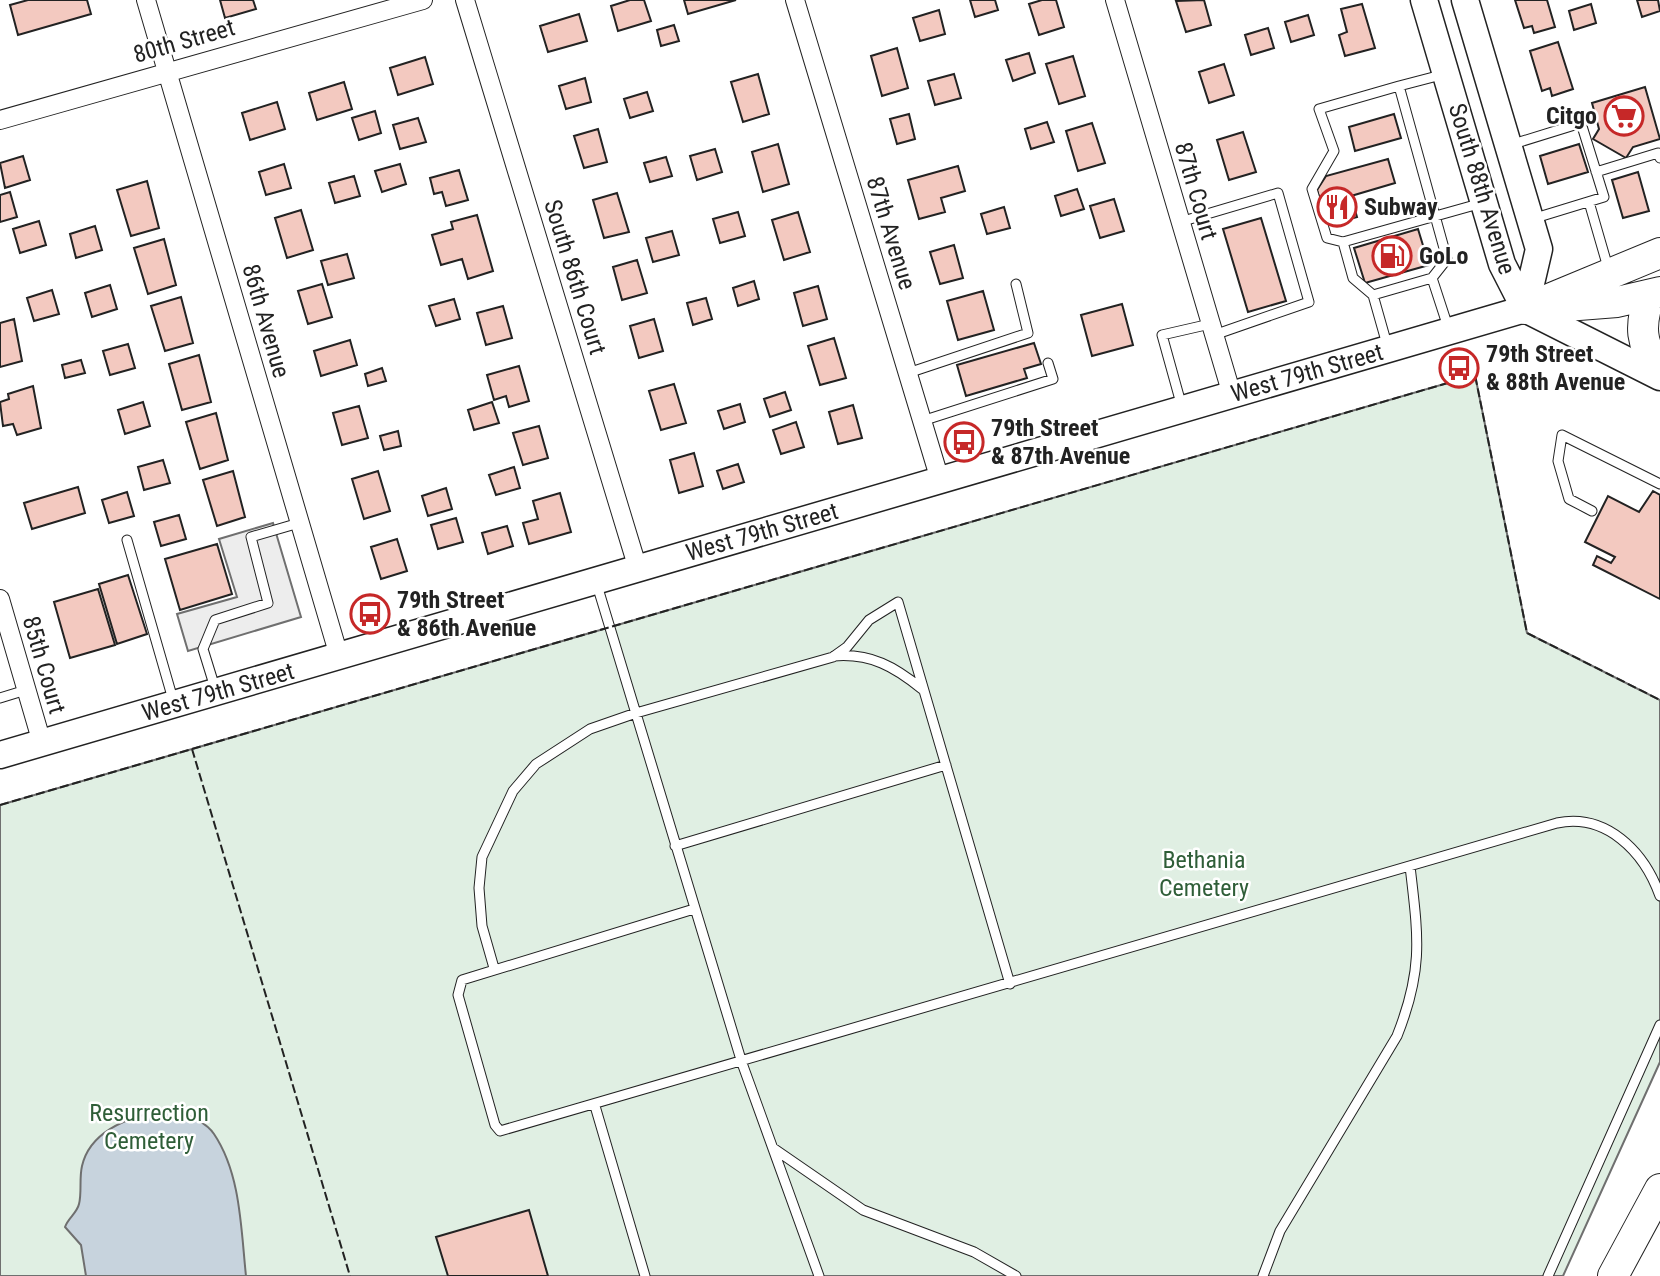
<svg xmlns="http://www.w3.org/2000/svg" width="1660" height="1276" font-family="'Roboto Condensed',sans-serif">
	<style>
		.green { fill: #e0efe3; stroke: #6f6f6f; stroke-width: 2 }
		.parking { fill: #ededed; stroke: #6f6f6f; stroke-width: 2 }
		.water { fill: #c7d3dd; stroke: #6f6f6f; stroke-width: 2 }
		.building { fill: #f3c9c0; stroke: #222; stroke-width: 2 }
		.lines { fill: none; stroke-linecap: round; stroke-linejoin: round }
		.lane-casing { stroke: #222; stroke-width: 11 }
		.street-casing { stroke: #222; stroke-width: 20 }
		.secondary-casing { stroke: #222; stroke-width: 29 }
		.primary-casing { stroke: #222; stroke-width: 32 }
		.lane { stroke: #fff; stroke-width: 9 }
		.street { stroke: #fff; stroke-width: 18 }
		.secondary { stroke: #fff; stroke-width: 26 }
		.primary { stroke: #fff; stroke-width: 30 }
		.fence { stroke: #222; stroke-width: 2; stroke-dasharray: 9 3.5; stroke-linecap: butt }
		.labels { text-anchor: middle; stroke-width: 5; stroke-linejoin: round; paint-order: stroke }
		.street-label { font-size: 24px; fill: #222; stroke: #fff }
		.poi-label { font-size: 24px; font-weight: bold; fill: #222; stroke: #fff; text-anchor: start }
		.park-label { font-size: 24px; fill: #2f5e38; stroke: #fff }
	</style>
	<rect width="100%" height="100%" fill="#fff"/>
	<path class="green" d="M1475,375L1527,633L1660,700V1062L1563,1276H0V805Z"/>
	<path class="parking" d="M273,523L301,617L188,651L177,614L237,597L219,539Z"/>
	<path class="water" d="M173,1109C187,1115 205,1121 214,1134C241,1174 241,1230 246,1276H86L81,1245L65,1227C68,1218 77,1213 79,1204C82,1192 79,1179 82,1166C91,1127 138,1114 173,1109Z"/>
	<path class="building" d="M28,0H87L91,14L18,35L10,5Z
		M220,0H253L256,9L225,18Z
		M630,0H644L651,21L618,31L611,6Z
		M684,0H736L688,14Z
		M970,0H995L998,10L975,17Z
		M1042,0H1056L1064,27L1039,35L1029,4Z
		M1204,0L1211,25L1186,32L1176,1Z
		M1515,0H1547L1555,27L1534,33L1532,26L1524,28Z
		M1637,0H1658L1660,11L1642,17Z
		M1362,4L1375,48L1345,56L1339,35L1347,32L1341,9Z
		M1591,4L1596,23L1574,30L1569,11Z
		M939,10L945,34L920,41L913,18Z
		M579,14L587,41L548,52L540,26Z
		M1308,15L1314,35L1291,42L1285,22Z
		M674,25L679,41L661,46L657,30Z
		M1268,28L1274,48L1251,55L1245,35Z
		M1558,42L1573,89L1552,96L1550,88L1542,91L1530,51Z
		M897,48L908,88L882,96L871,56Z
		M1029,53L1035,73L1013,81L1006,60Z
		M1073,56L1085,96L1059,104L1046,64Z
		M425,57L433,84L398,95L390,68Z
		M1224,64L1234,95L1209,103L1199,72Z
		M758,74L769,114L743,122L731,82Z
		M954,74L961,98L935,105L928,81Z
		M585,78L591,102L566,109L559,86Z
		M344,82L352,109L317,120L309,93Z
		M1645,87L1660,139L1633,147L1626,158L1593,139L1599,129L1592,103Z
		M647,92L653,111L630,118L624,99Z
		M277,102L285,129L250,140L242,113Z
		M375,111L381,133L359,140L352,118Z
		M909,114L915,139L897,144L890,119Z
		M1394,114L1401,138L1355,151L1349,127Z
		M418,118L426,142L400,149L393,125Z
		M1047,122L1054,142L1031,149L1025,129Z
		M1092,123L1105,163L1078,171L1066,131Z
		M598,129L607,162L584,168L574,136Z
		M1243,132L1256,172L1229,180L1217,140Z
		M778,144L789,184L763,192L752,152Z
		M1579,144L1588,172L1548,184L1540,156Z
		M715,149L722,172L697,180L690,156Z
		M23,156L30,180L5,188L0,163Z
		M666,157L672,176L650,182L644,163Z
		M1388,159L1395,183L1351,196L1357,217L1327,225L1317,190L1326,176Z
		M284,164L291,188L266,195L259,172Z
		M400,164L406,184L382,192L375,171Z
		M958,166L965,191L941,198L945,212L919,219L908,180Z
		M459,170L468,200L446,206L442,192L434,194L430,178Z
		M1638,172L1649,211L1623,218L1612,180Z
		M354,176L360,196L335,203L329,183Z
		M147,181L159,228L131,236L117,190Z
		M1077,189L1084,209L1061,216L1055,196Z
		M10,192L17,217L0,222V195Z
		M617,193L629,232L604,238L593,200Z
		M1114,199L1124,231L1100,238L1090,206Z
		M1004,207L1010,228L987,234L981,214Z
		M301,210L313,250L287,258L275,218Z
		M738,212L745,236L720,243L713,219Z
		M798,212L810,252L784,260L772,220Z
		M477,215L493,271L468,279L462,259L441,265L432,235L453,229L451,222Z
		M1261,218L1286,301L1248,312L1223,229Z
		M39,221L46,245L20,253L13,229Z
		M95,226L102,250L76,258L70,234Z
		M1418,229L1429,265L1365,283L1354,248Z
		M672,231L679,255L653,262L646,238Z
		M164,239L176,285L148,294L134,248Z
		M954,245L963,278L940,284L930,252Z
		M347,254L354,278L328,285L321,261Z
		M637,260L647,293L622,300L613,267Z
		M754,281L759,299L738,306L733,288Z
		M322,284L332,317L308,324L298,291Z
		M110,285L117,309L92,317L85,293Z
		M818,286L827,319L803,326L794,293Z
		M52,290L59,314L34,321L27,298Z
		M983,291L994,330L958,340L947,301Z
		M181,297L193,343L165,351L151,306Z
		M706,298L712,319L693,325L687,303Z
		M454,299L460,319L436,326L429,306Z
		M1122,304L1133,345L1092,356L1081,315Z
		M503,306L512,338L486,345L477,313Z
		M14,319L22,361L0,367V323Z
		M654,319L663,351L639,358L630,326Z
		M834,338L846,378L820,385L808,346Z
		M350,340L357,365L321,376L314,351Z
		M1034,343L1041,364L1024,369L1027,378L966,396L957,365Z
		M128,344L135,368L110,375L103,351Z
		M199,355L211,402L182,410L169,364Z
		M81,360L85,373L65,378L62,365Z
		M519,366L529,401L509,407L506,396L494,400L487,375Z
		M382,368L386,381L368,386L365,374Z
		M674,384L686,423L661,430L649,391Z
		M33,386L41,428L17,435L13,424L3,426L0,402L9,399L8,394Z
		M785,392L791,410L770,417L764,399Z
		M143,402L150,426L125,434L118,410Z
		M492,402L499,423L474,430L468,410Z
		M740,404L745,422L724,429L718,411Z
		M853,405L862,438L838,444L829,412Z
		M359,406L368,438L342,445L333,413Z
		M216,413L228,460L200,469L186,422Z
		M796,422L804,447L781,454L773,430Z
		M539,426L548,458L523,465L513,433Z
		M398,431L401,446L384,450L380,436Z
		M694,453L703,486L679,493L670,460Z
		M163,460L170,483L144,490L138,467Z
		M738,464L744,482L723,489L717,471Z
		M514,467L520,488L496,495L489,475Z
		M233,471L245,517L217,526L203,480Z
		M378,471L390,511L364,519L352,479Z
		M78,487L85,513L32,529L24,503Z
		M446,488L452,509L428,516L422,496Z
		M1653,491L1660,495V599L1593,565L1597,556L1611,563L1615,557L1585,542L1608,496L1639,512Z
		M127,492L134,516L109,523L102,500Z
		M560,493L571,532L529,544L523,523L538,519L533,501Z
		M179,515L186,539L161,546L154,522Z
		M456,518L463,542L438,549L431,525Z
		M507,526L513,546L488,554L482,533Z
		M397,539L407,571L381,579L371,547Z
		M217,544L232,594L180,610L165,559Z
		M128,575L147,634L117,644L99,584Z
		M98,589L115,645L70,658L54,602Z
		M529,1210L548,1276H448L436,1237Z"/>
	<g class="lines">
		<g class="lane-casing">
			<path id="lane" d="M1510,145L1581,123L1604,197L1532,219
				M1596,172L1658,153L1660,158
				M1589,202L1609,271
				M1180,222L1278,193L1309,302L1214,335
				M1343,242L1327,238L1312,189L1334,151L1319,109L1399,86
				M1432,278L1447,259L1399,86L1445,74
				M1373,295L1353,278L1343,242L1482,203
				M1388,348L1373,295L1432,278L1449,330
				M908,373L1028,333L1016,284
				M1182,407L1162,335L1210,324
				M922,421L1053,379L1048,363
				M1592,511L1569,499L1558,461L1562,435L1660,484
				M127,540L174,703
				M597,585L742,1063L819,1276
				M834,656C871,653 895,667 922,689
				M216,691L203,649L215,620L268,603L251,537L299,523
				M0,698L26,690
				M675,846L946,765
				M694,909L462,980L458,995L495,1125L500,1131L1557,823C1606,813 1644,851 1660,896
				M494,968L482,926L479,888L482,857L513,791L536,764L590,729L636,713L833,657L847,647L869,620L898,602L1010,984
				M595,1106L645,1276
				M773,1148L863,1210L974,1252L1016,1276
				M1263,1276L1280,1231L1397,1036C1424,968 1418,936 1410,866
				M1548,1276L1660,1025"/>
		</g>
		<g class="street-casing">
			<path id="street" d="M146,0L339,656
				M465,0L638,569
				M795,0L940,480
				M1115,0L1232,395
				M0,120L423,0
				M0,599L42,743"/>
		</g>
		<g class="secondary-casing">
			<path id="secondary" d="M1424,0L1502,264L1525,309
				M1465,0L1539,249L1525,309
				M1525,309L1660,377
				M0,755L1525,309"/>
		</g>
		<g class="primary-casing">
			<path id="primary" d="M1650,295C1639,325 1640,345 1660,370
				M1553,307L1617,302L1660,292
				M1525,309L1660,253
				M1613,1276L1660,1189"/>
		</g>
		<use href="#lane" class="lane"/>
		<use href="#street" class="street"/>
		<use href="#secondary" class="secondary"/>
		<use href="#primary" class="primary"/>
		<path class="fence" d="M192,749L1475,375L1527,633L1660,700
			M0,805L192,749L350,1276"/>
	</g>
	<defs>
		<g id="supermarket-ring" transform="scale(2.0125)"><circle r="9.5" fill="#fff" stroke="#c62828" stroke-width="1.5"/><path d="M-6-5.5h2.5l.6 2H6L4.5 2H-2.5L-4.4-4H-6ZM-1.5 3.2a1.3 1.3 0 1 0 .1 0ZM3 3.2a1.3 1.3 0 1 0 .1 0Z" fill="#c62828"/></g>
		<g id="restaurant-ring" transform="scale(2.0125)"><circle r="9.5" fill="#fff" stroke="#c62828" stroke-width="1.5"/><path d="M-5-6h1v4h1v-4h1v4h1v-4h1v5L-1.5 .5V6h-2V.5L-5-1ZM5-6V6H3V1.5H1.5Q1.5-4 5-6Z" fill="#c62828"/></g>
		<g id="fuel-ring" transform="scale(2.0125)"><circle r="9.5" fill="#fff" stroke="#c62828" stroke-width="1.5"/><path d="M-5.5-6h7V0h2V4h1.3V-2.5L3-4.5l.8-.8L6-3V5H2.5V1h-1V6h-7ZM-4.2-4.7v3.2H.2V-4.7Z" fill="#c62828"/></g>
		<g id="bus-ring" transform="scale(2.0125)"><circle r="9.5" fill="#fff" stroke="#c62828" stroke-width="1.5"/><path d="M-5-6H5V4H4V6H2V4H-2V6H-4V4H-5ZM-3.5-4V0h7V-4ZM-3.5 1.2v1.5H-2V1.2ZM2 1.2v1.5H3.5V1.2Z" fill="#c62828"/></g>
	</defs>
	<g fill-rule="evenodd">
		<use href="#supermarket-ring" x="1624" y="116"/>
		<use href="#restaurant-ring" x="1337" y="207"/>
		<use href="#fuel-ring" x="1392" y="256"/>
		<use href="#bus-ring" x="1459" y="368"/>
		<use href="#bus-ring" x="964" y="442"/>
		<use href="#bus-ring" x="370" y="614"/>
	</g>
	<g class="labels">
		<g class="street-label">
			<text transform="translate(184 41) rotate(-16)" y="8">80th Street</text>
			<text transform="translate(1482 189) rotate(73)" y="8">South 88th Avenue</text>
			<text transform="translate(1196 191) rotate(74)" y="8">87th Court</text>
			<text transform="translate(891 233) rotate(73)" y="8">87th Avenue</text>
			<text transform="translate(575 277) rotate(73)" y="8">South 86th Court</text>
			<text transform="translate(266 321) rotate(74)" y="8">86th Avenue</text>
			<text transform="translate(1307 373) rotate(-16)" y="8">West 79th Street</text>
			<text transform="translate(762 532) rotate(-16)" y="8">West 79th Street</text>
			<text transform="translate(44 665) rotate(74)" y="8">85th Court</text>
			<text transform="translate(218 692) rotate(-16)" y="8">West 79th Street</text>
		</g>
		<g class="poi-label">
			<text x="1597" y="124" text-anchor="end">Citgo</text>
			<text x="1364" y="215">Subway</text>
			<text x="1419" y="264">GoLo</text>
			<text x="1486" y="362">79th Street<tspan x="1486" dy="28">&amp; 88th Avenue</tspan></text>
			<text x="991" y="436">79th Street<tspan x="991" dy="28">&amp; 87th Avenue</tspan></text>
			<text x="397" y="608">79th Street<tspan x="397" dy="28">&amp; 86th Avenue</tspan></text>
		</g>
		<g class="park-label">
			<text x="1204" y="868">Bethania<tspan x="1204" dy="28">Cemetery</tspan></text>
			<text x="149" y="1121">Resurrection<tspan x="149" dy="28">Cemetery</tspan></text>
		</g>
	</g>
</svg>
